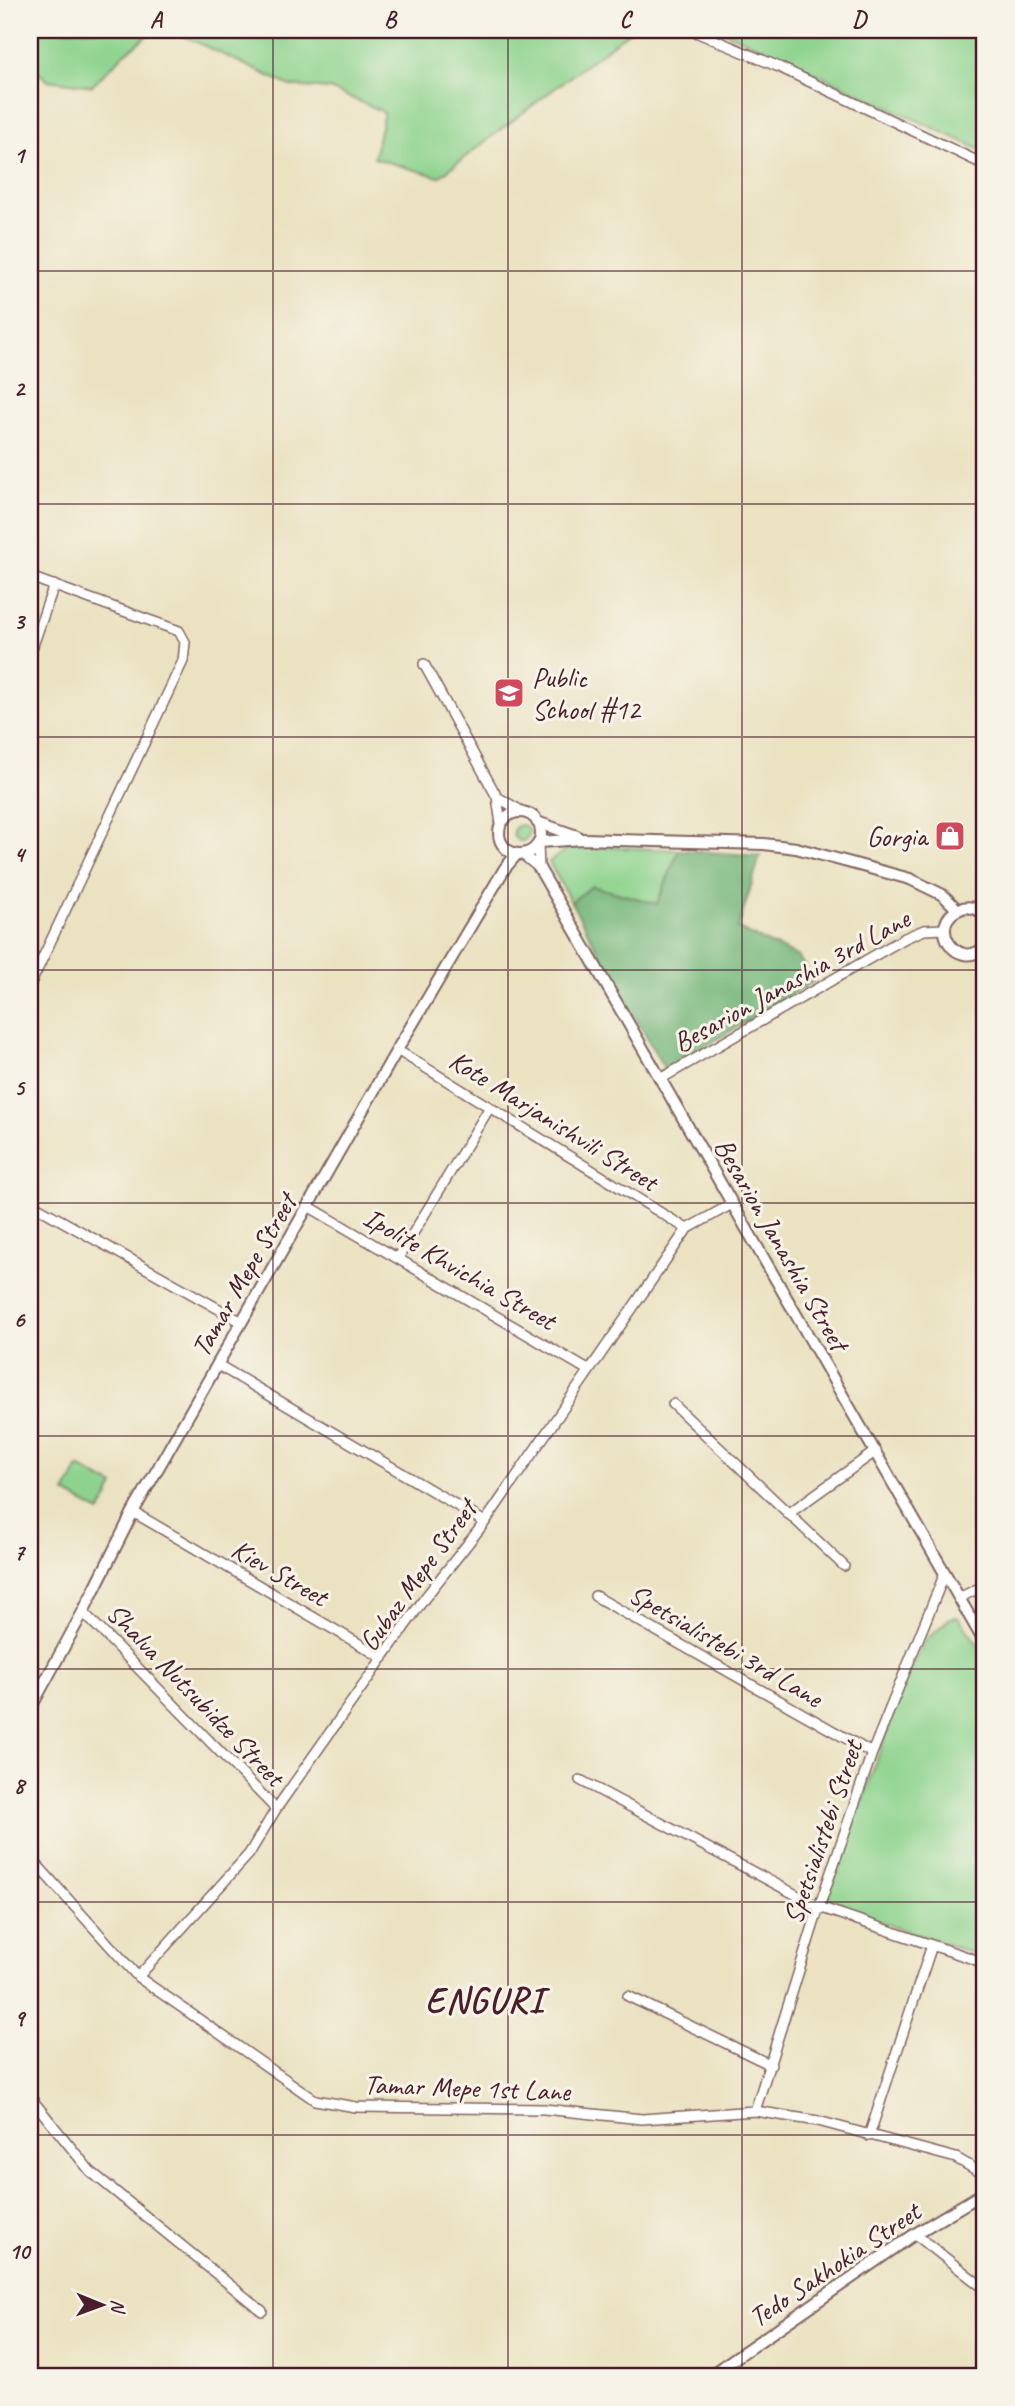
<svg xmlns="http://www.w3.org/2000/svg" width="1015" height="2406" font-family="Caveat,sans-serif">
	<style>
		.green { fill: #8dd38d; stroke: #6c795c; stroke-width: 2 }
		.forest { fill: #72b578; stroke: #5e6a52; stroke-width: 2 }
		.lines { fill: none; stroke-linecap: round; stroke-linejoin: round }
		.minor-casing { stroke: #826360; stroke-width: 12 }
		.tertiary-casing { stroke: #826360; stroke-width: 14 }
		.minor { stroke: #fff; stroke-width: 9 }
		.tertiary { stroke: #fff; stroke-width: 10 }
		.grid { fill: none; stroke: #4a1f2b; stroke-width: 2; stroke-opacity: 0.55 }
		.labels { text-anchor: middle; stroke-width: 6; stroke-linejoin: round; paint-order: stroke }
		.poi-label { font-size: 28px; fill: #4a1f2b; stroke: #f7f3e8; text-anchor: start }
		.street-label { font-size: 28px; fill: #4a1f2b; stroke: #f7f3e8 }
		.district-label { font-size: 35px; font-weight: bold; letter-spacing: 2px; fill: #4a1f2b; stroke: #f7f3e8 }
		.neatline { fill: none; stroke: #4a1f2b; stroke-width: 2.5 }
		.grid-label { font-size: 23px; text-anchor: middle; font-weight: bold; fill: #4a1f2b }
	</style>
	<rect width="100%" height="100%" fill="#f7f3e8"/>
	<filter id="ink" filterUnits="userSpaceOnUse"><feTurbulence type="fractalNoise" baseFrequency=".0143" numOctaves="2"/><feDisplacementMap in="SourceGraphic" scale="14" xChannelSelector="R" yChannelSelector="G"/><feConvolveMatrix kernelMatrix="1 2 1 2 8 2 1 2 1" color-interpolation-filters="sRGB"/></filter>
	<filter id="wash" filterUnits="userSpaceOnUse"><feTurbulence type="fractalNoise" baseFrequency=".00686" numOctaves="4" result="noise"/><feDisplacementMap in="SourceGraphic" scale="28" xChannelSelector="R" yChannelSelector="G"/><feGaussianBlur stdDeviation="1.57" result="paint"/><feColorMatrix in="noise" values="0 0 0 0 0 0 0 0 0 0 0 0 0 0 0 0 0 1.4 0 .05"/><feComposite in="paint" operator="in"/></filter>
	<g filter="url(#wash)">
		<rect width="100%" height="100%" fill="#eae2c1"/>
		<path class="green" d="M30,30H631L439,177L374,158L384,112L330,89L290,86L171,30L153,31L123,55L92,86L47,80L30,65Z
			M720,30H985V152L751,43Z
			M513 833a8 8 0 1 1 16 0a8 8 0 1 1-16 0Z
			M572,846L679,850L657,904L592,886L571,902L549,862Z
			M79,1467L114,1486L100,1512L65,1493Z
			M958,1617L985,1654V1957L830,1905L827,1900L906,1678L926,1640L950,1618Z"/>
		<path class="forest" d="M679,850L760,856L738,929L799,957L813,982L665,1070L571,902L592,886L657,904Z"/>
	</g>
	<g filter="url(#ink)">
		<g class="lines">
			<g class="minor-casing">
				<path id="minor" d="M691,30L779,67L985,165
					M30,577L179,631L185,642L183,661L30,985
					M30,654L54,585
					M424,664L497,797L501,824
					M497,797L523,812
					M538,844L539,868
					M522,854L539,868
					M397,1050L687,1229
					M662,1078L905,938L924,930L944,929
					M30,1203L242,1322
					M308,1206L588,1370
					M398,1258L490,1107
					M218,1365L485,1522
					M673,1404L844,1566
					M133,1512L383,1658
					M788,1514L876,1451
					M595,1596L872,1753
					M959,1598L985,1585
					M83,1612L276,1809
					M580,1780L819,1907L985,1963
					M30,1857L138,1977L315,2100L356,2107L544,2109L642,2119L755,2111L818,2121L956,2158L985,2175
					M138,1977L249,1854L276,1809L424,1599L485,1522L687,1229L732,1204
					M628,1996L771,2065
					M30,2097L90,2171L262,2311
					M755,2111L819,1907L872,1753L945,1573
					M869,2136L932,1945
					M915,2234L985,2289
					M976,2376L985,2370"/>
			</g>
			<g class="tertiary-casing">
				<path id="tertiary" d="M499 833a21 21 0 1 1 42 0a21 21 0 1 1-42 0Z
					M537,822L577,836
					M539,842L583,839L764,844L796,848L910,879L943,895L958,910
					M539,868L985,1643
					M985,915C978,909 969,905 960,909C926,923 956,973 985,947
					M30,1709L83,1612L133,1512L397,1050L505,868L517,854
					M709,2376L915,2234L985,2192"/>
			</g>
			<use href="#minor" class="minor"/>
			<use href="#tertiary" class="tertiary"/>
		</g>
	</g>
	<path class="grid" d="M273,30V2376M508,30V2376M742,30V2376M30,271H985M30,504H985M30,737H985M30,970H985M30,1203H985M30,1436H985M30,1669H985M30,1902H985M30,2135H985"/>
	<defs>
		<g id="school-square" transform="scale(1.575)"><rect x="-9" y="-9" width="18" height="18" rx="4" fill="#d1495b" stroke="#f7f3e8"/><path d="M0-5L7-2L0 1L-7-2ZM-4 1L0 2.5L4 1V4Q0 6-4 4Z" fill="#fff"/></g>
		<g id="shop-square" transform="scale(1.575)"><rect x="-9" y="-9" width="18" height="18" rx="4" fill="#d1495b" stroke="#f7f3e8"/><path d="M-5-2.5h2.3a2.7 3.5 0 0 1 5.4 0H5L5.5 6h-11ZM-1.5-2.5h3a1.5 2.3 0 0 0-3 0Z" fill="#fff"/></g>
	</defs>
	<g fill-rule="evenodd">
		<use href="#school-square" x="509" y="693"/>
		<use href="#shop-square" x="950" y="836"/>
	</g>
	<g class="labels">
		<g class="poi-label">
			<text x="532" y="687">Public<tspan x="532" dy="32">School #12</tspan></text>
			<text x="927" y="846" text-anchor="end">Gorgia</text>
		</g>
		<g class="street-label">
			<text transform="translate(791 980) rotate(-29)" y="10">Besarion Janashia 3rd Lane</text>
			<text transform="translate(554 1120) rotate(32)" y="10">Kote Marjanishvili Street</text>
			<text transform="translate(782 1244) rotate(60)" y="10">Besarion Janashia Street</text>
			<text transform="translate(460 1268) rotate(30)" y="10">Ipolite Khvichia Street</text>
			<text transform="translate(243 1275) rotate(-60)" y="10">Tamar Mepe Street</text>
			<text transform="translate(280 1572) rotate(30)" y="10">Kiev Street</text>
			<text transform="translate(417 1575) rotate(-54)" y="10">Gubaz Mepe Street</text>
			<text transform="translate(726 1645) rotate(30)" y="10">Spetsialistebi 3rd Lane</text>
			<text transform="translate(196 1694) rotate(46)" y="10">Shalva Nutsubidze Street</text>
			<text transform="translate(822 1832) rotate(-71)" y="10">Spetsialistebi Street</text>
			<text transform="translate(467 2087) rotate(2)" y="10">Tamar Mepe 1st Lane</text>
			<text transform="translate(834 2264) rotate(-34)" y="10">Tedo Sakhokia Street</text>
		</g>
		<g class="district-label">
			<text x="485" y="2012">ENGURI</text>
		</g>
	</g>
	<rect width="1015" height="2406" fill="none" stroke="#f7f3e8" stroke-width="77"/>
	<g transform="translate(102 2305) rotate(91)" stroke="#f7f3e8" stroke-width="5" paint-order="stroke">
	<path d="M0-5L12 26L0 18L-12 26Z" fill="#4a1f2b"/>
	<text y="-10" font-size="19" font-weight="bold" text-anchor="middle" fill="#4a1f2b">N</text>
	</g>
	<rect x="38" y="38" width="938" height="2330" class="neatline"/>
	<g class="grid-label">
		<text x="156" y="27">A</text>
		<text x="390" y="27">B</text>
		<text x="625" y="27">C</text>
		<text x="859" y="27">D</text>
		<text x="19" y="163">1</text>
		<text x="19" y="396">2</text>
		<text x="19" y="629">3</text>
		<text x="19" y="862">4</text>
		<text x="19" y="1095">5</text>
		<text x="19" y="1327">6</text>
		<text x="19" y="1560">7</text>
		<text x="19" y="1793">8</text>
		<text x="19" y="2026">9</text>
		<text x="19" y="2259">10</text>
	</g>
</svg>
